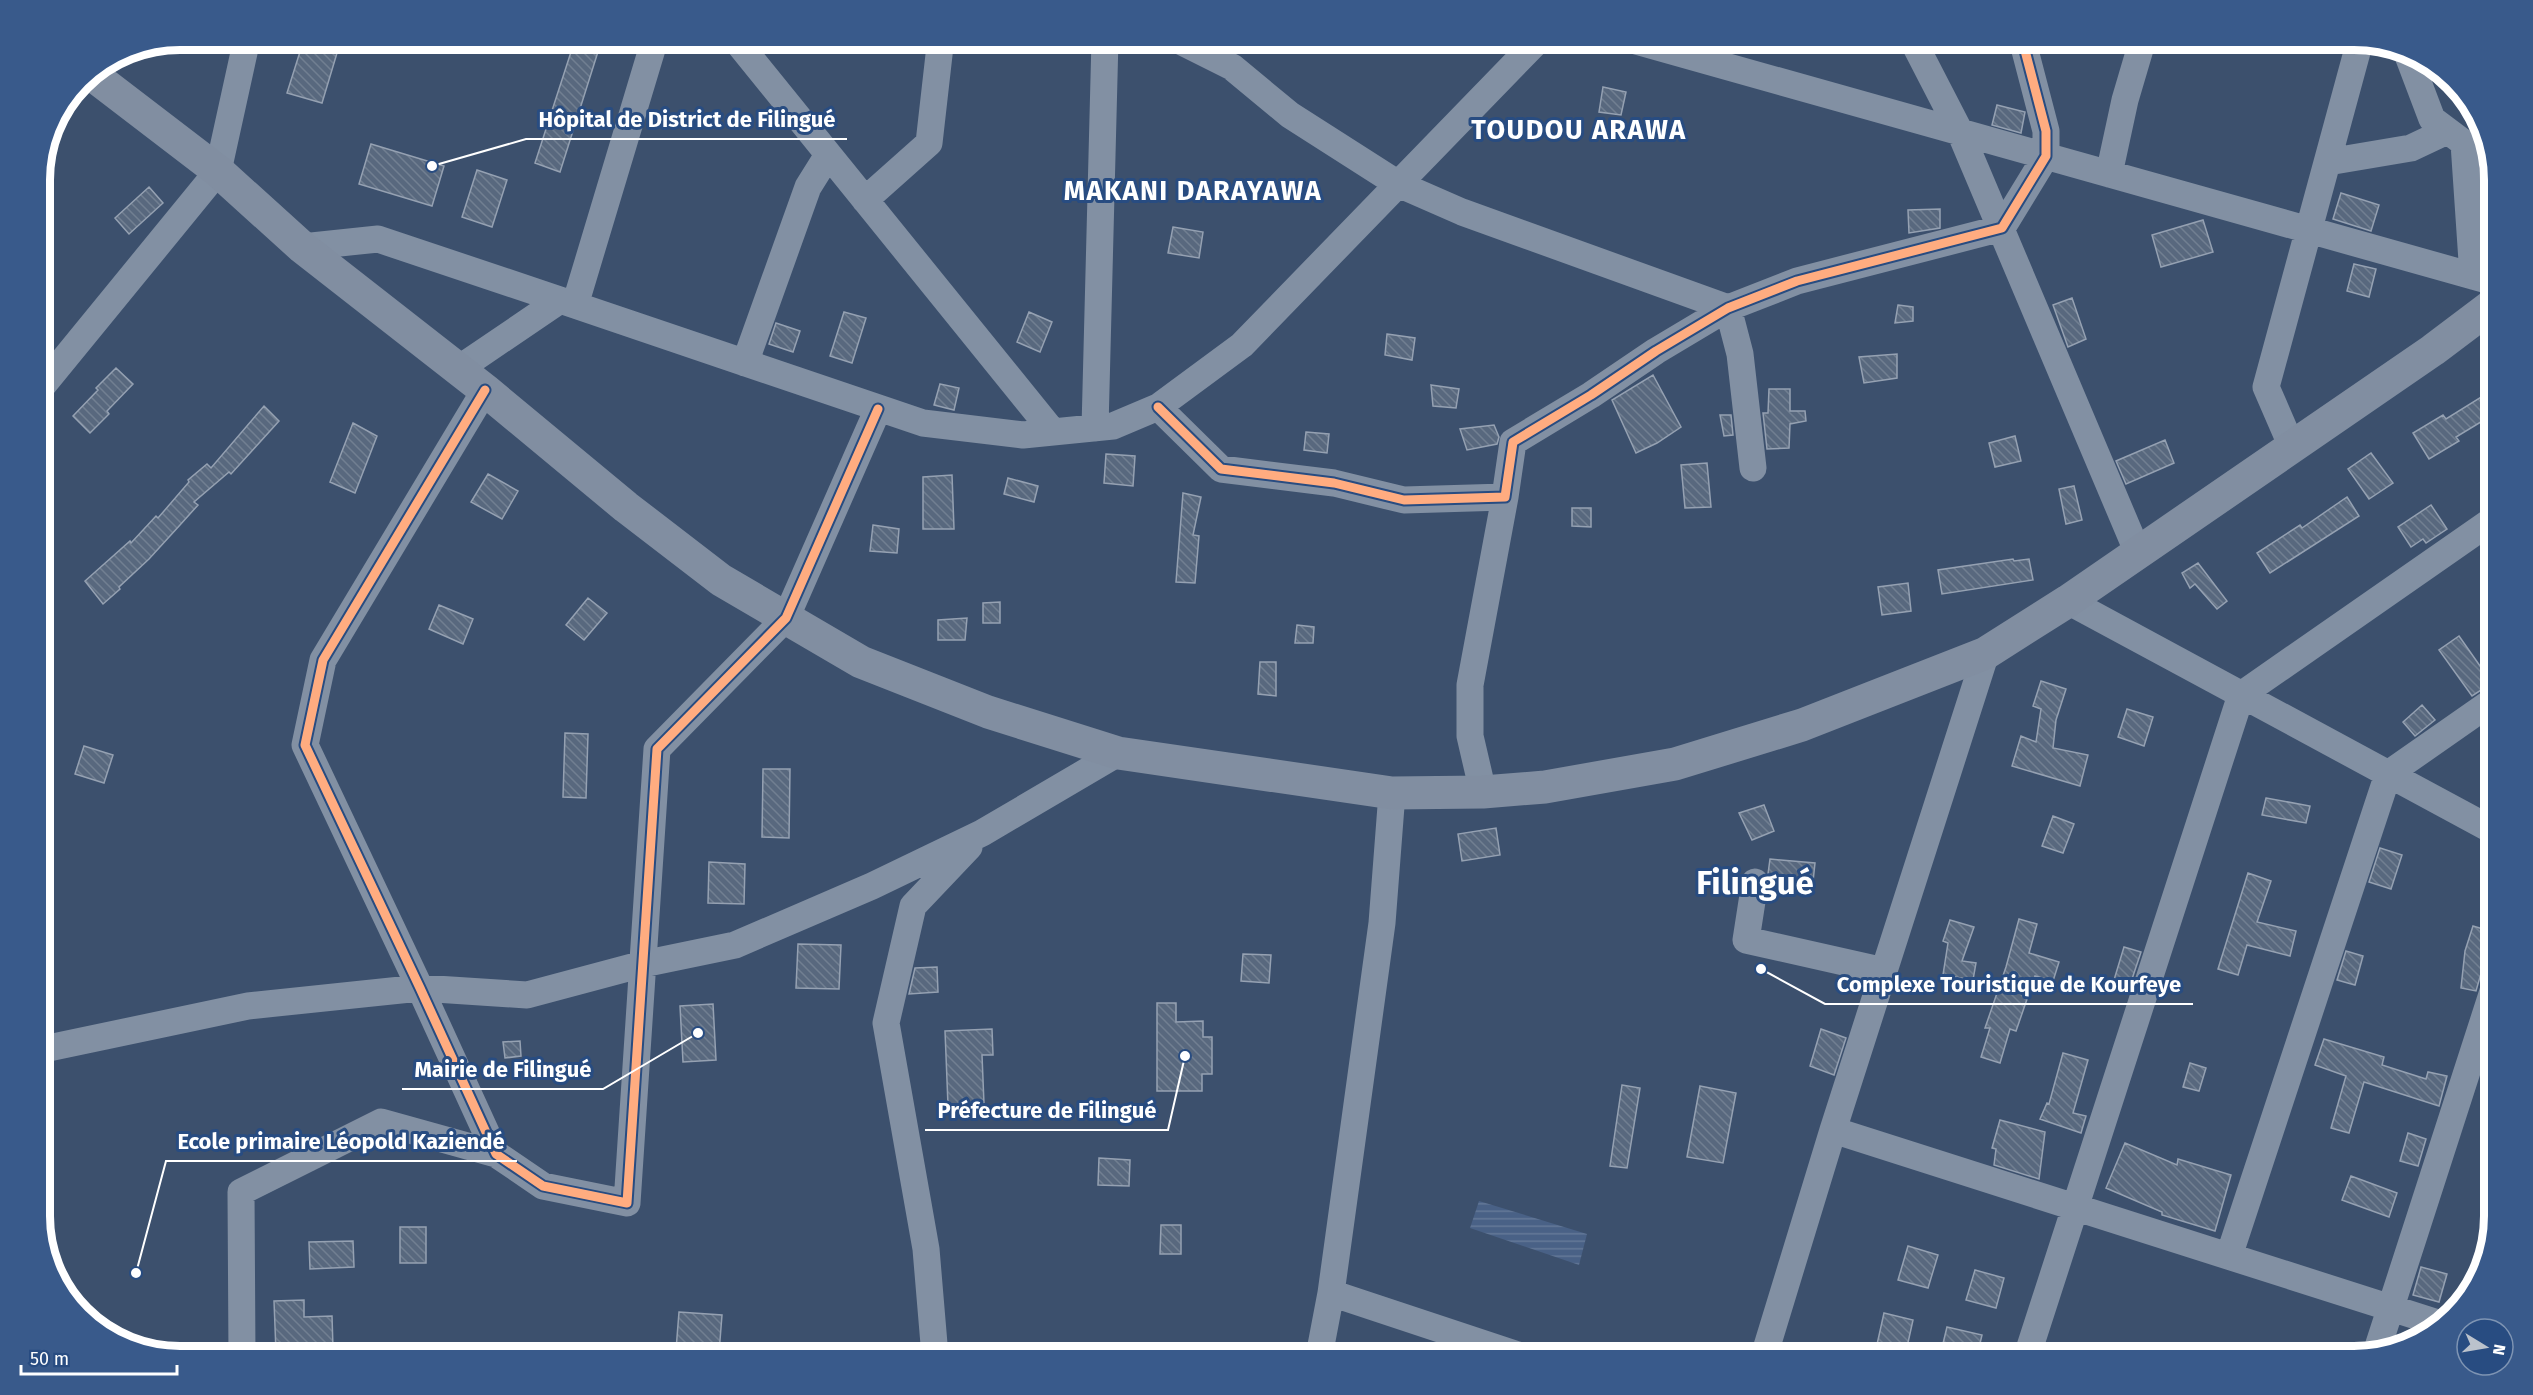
<svg xmlns="http://www.w3.org/2000/svg" width="2533" height="1395" font-family="'Fira Sans',sans-serif">
	<style>
		.water { fill: url(#water-rules) }
		.building { fill: url(#building-back-hatch); stroke: #95a1b2; stroke-width: 1.5 }
		.lines { fill: none; stroke-linecap: round; stroke-linejoin: round }
		.minor { stroke: #8290a3; stroke-width: 27 }
		.major { stroke: #818ea1; stroke-width: 33 }
		.cycleway-casing { stroke: #284c81; stroke-width: 13 }
		.cycleway { stroke: #ffac80; stroke-width: 9 }
		.labels { text-anchor: middle; stroke-width: 6; stroke-linejoin: round; paint-order: stroke }
		.district-label { font-size: 27px; font-weight: bold; letter-spacing: 1.5px; fill: #fff; stroke: #284c81 }
		.town-label { font-size: 33px; font-weight: bold; fill: #fff; stroke: #284c81 }
		.rim { fill: none; stroke: #fff; stroke-width: 8 }
		.leader { fill: none; stroke: #fff; stroke-width: 2 }
		.callout-dot { fill: #fff; stroke: #284c81; stroke-width: 2 }
		.callout-label { font-size: 22px; text-anchor: middle; font-weight: bold; fill: #fff; stroke: #284c81; stroke-width: 6; stroke-linejoin: round; paint-order: stroke }
	</style>
	<defs>
		<pattern id="water-rules" width="6" height="5" patternUnits="userSpaceOnUse" patternTransform="scale(1.5)"><rect width="6" height="5" fill="#496186"/><path d="M0 2.5h6" fill="none" stroke="#647998"/></pattern>
		<pattern id="building-back-hatch" width="6" height="6" patternUnits="userSpaceOnUse" patternTransform="scale(1.5)"><rect width="6" height="6" fill="#58687e"/><path d="M-1 5l2 2M0 0l6 6M5-1l2 2" fill="none" stroke="#717f91"/></pattern>
	</defs>
	<rect width="100%" height="100%" fill="#3c506d"/>
	<path class="water" d="M1479,1201L1587,1234L1579,1265L1470,1228Z
		M2125,1344L2179,1355V1356H2103Z"/>
	<path class="building" d="M304,39H326L340,43L322,103L287,93Z
		M578,39H602L560,172L535,163L571,52L574,53Z
		M1603,87L1626,92L1621,115L1599,112Z
		M1997,105L2025,112L2021,133L1992,125Z
		M371,144L444,166L432,206L359,184Z
		M477,170L507,180L492,227L462,217Z
		M149,187L163,203L129,234L115,218Z
		M2341,193L2379,205L2371,231L2333,219Z
		M1940,209V228L1909,233L1908,210Z
		M2203,220L2213,252L2161,267L2152,235Z
		M1173,227L1203,232L1199,258L1168,253Z
		M2354,264L2376,269L2369,297L2347,291Z
		M2072,298L2086,339L2068,347L2053,305Z
		M1898,305L1913,307V321L1895,323Z
		M844,312L866,318L852,363L830,356Z
		M1029,312L1052,322L1040,352L1017,342Z
		M776,323L800,331L793,352L769,344Z
		M1387,334L1415,338L1412,360L1385,355Z
		M1897,354V378L1864,383L1859,357Z
		M116,368L133,384L107,411L109,414L90,433L73,416L98,390L96,388Z
		M1653,375L1681,427L1657,443L1636,453L1612,400Z
		M940,384L959,388L954,410L934,405Z
		M1431,385L1459,389L1456,408L1433,406Z
		M1769,389H1790V411H1805L1806,421L1790,424L1789,448L1767,449L1763,413H1768Z
		M2494,389V414L2456,437L2459,441L2429,459L2413,433L2443,415L2446,419Z
		M264,406L279,421L231,474L229,472L194,502L198,505L180,525L149,559L119,587L120,589L103,604L85,581L130,541L131,543L156,516L158,518L189,482L188,480L207,464L211,468Z
		M1720,415H1731L1733,435L1724,436Z
		M353,423L377,436L355,493L330,482Z
		M1494,425L1499,437L1497,444L1467,450L1460,429Z
		M1306,432L1329,434L1327,453L1304,450Z
		M2015,436L2021,461L1995,467L1989,443Z
		M2165,440L2174,463L2126,484L2116,461Z
		M2371,453L2393,483L2369,499L2348,469Z
		M1106,454L1135,456L1133,486L1104,483Z
		M1707,463L1711,507L1685,508L1681,465Z
		M488,474L518,491L502,519L471,502Z
		M952,475L954,529H923V477Z
		M1008,478L1038,486L1034,502L1004,494Z
		M2074,486L2082,520L2066,524L2059,489Z
		M1183,493L1201,497L1193,535L1199,536L1195,583L1176,582Z
		M2347,497L2359,516L2270,573L2257,553L2300,525L2302,528Z
		M2431,505L2447,529L2426,543L2423,539L2411,547L2398,527Z
		M1572,508H1591V527L1572,526Z
		M873,525L899,529L897,553L870,551Z
		M2013,559L2014,561L2029,559L2033,580L1942,594L1938,570Z
		M2198,563L2227,601L2217,609L2195,584L2190,588L2182,573Z
		M1908,583L1911,611L1882,615L1878,587Z
		M588,598L607,613L584,640L566,625Z
		M1000,602V623H983V603Z
		M439,605L473,619L463,644L429,629Z
		M967,618L965,640H938V620Z
		M1297,625L1314,627L1313,643H1295Z
		M2459,636L2492,683L2472,696L2439,650Z
		M1260,662H1276V696L1258,694Z
		M2041,681L2066,689L2056,720L2053,748L2088,755L2080,786L2012,766L2021,736L2036,742L2041,709L2033,706Z
		M2422,705L2435,720L2415,736L2403,722Z
		M2127,709L2153,717L2144,746L2118,737Z
		M565,733L588,734L586,798L563,797Z
		M84,746L113,755L104,783L75,774Z
		M763,769H790L789,838L762,837Z
		M2266,798L2310,806L2306,823L2262,815Z
		M1764,805L1774,831L1752,840L1739,813Z
		M2053,816L2074,824L2063,853L2042,846Z
		M1496,828L1500,855L1462,861L1458,834Z
		M2380,848L2402,855L2391,889L2369,882Z
		M1770,859L1815,863L1812,891L1770,887L1768,874Z
		M709,862L745,864L744,904L708,903Z
		M2248,873L2271,881L2257,922L2296,931L2290,956L2247,945L2238,975L2218,969Z
		M2019,919L2037,924L2029,953L2059,962L2053,981L2035,976L2016,1031L2010,1029L2000,1063L1981,1057L1990,1028H1985L2006,967Z
		M1950,920L1974,927L1962,961L1976,963L1973,980L1943,975L1948,943L1943,941Z
		M2473,926L2493,932L2476,991L2461,988L2465,951Z
		M798,944L841,945L839,989L796,988Z
		M2124,947L2141,952L2130,985L2114,980Z
		M2346,951L2363,956L2355,985L2337,980Z
		M1243,954L1271,955L1269,983L1241,981Z
		M937,967L938,992L909,994L915,968Z
		M1157,1003H1176V1022L1203,1021V1037H1212V1074H1202V1091H1157Z
		M713,1004L716,1060L683,1062L680,1006Z
		M992,1029L993,1055H982L984,1104L948,1105L945,1031Z
		M1821,1029L1846,1038L1834,1075L1810,1066Z
		M2324,1039L2384,1057L2382,1065L2426,1079L2428,1072L2447,1076L2439,1106L2364,1082L2349,1133L2331,1128L2346,1076L2315,1065Z
		M520,1041L521,1056L505,1058L503,1042Z
		M2063,1053L2088,1060L2073,1113L2086,1116L2081,1133L2040,1119L2047,1103L2049,1104Z
		M2190,1063L2206,1068L2199,1091L2183,1087Z
		M1622,1085L1640,1088L1627,1168L1610,1166Z
		M1700,1086L1736,1093L1723,1163L1687,1157Z
		M2000,1120L2045,1132L2039,1179L1994,1165L1996,1149L1992,1148Z
		M2408,1133L2426,1139L2418,1166L2400,1161Z
		M2125,1143L2177,1165L2178,1159L2231,1175L2215,1231L2162,1215V1212L2106,1188Z
		M1099,1158L1130,1160L1129,1186L1098,1185Z
		M2351,1176L2397,1193L2389,1217L2342,1200Z
		M1161,1225H1181V1254H1160Z
		M400,1227H426V1263H400Z
		M353,1241L354,1267L310,1269L309,1242Z
		M1908,1246L1938,1255L1928,1288L1898,1280Z
		M2421,1267L2447,1274L2439,1302L2413,1295Z
		M1975,1270L2004,1278L1996,1308L1966,1300Z
		M304,1300V1317L332,1316L333,1348L276,1352L274,1301Z
		M679,1312L722,1315L719,1353L676,1350Z
		M1884,1313L1913,1320L1905,1356L1876,1349Z
		M1947,1327L1982,1335L1977,1356H1940Z"/>
	<g class="lines">
		<path class="minor" d="M735,39L1053,432
			M1176,39L1232,67L1290,115L1398,184L1462,212L1728,308L1740,354L1753,468
			M1629,39L2494,282
			M1912,39L1960,132L2138,553
			M2407,53L2432,119L2464,143L2473,276
			M2328,162L2411,148L2447,131
			M2109,174L2125,100L2143,39
			M865,200L929,143L940,46L938,39
			M302,247L378,239L560,300
			M575,305L655,39
			M745,363L808,187L828,155
			M457,370L560,300L923,423L1023,435L1113,426L1158,407L1242,345L1539,39
			M39,390L218,171L247,39
			M485,390L323,660L305,745L420,988L496,1154L543,1186L627,1203L657,749L786,618L878,409
			M1158,407L1221,469L1334,483L1404,500L1505,497L1513,442L1591,395L1656,351L1728,308L1797,281L2002,228L2046,156V131L2022,39
			M1095,428L1105,39
			M2292,447L2266,387L2360,41
			M2068,601L2494,831
			M1483,792L1470,736V685L1505,497
			M1755,882L1746,940L1884,971
			M39,1050L248,1006L420,988L527,995L643,964L735,945L872,886L982,833L1118,753
			M1833,1130L2438,1323
			M2229,1256L2388,774L2494,700
			M1331,1293L1521,1356
			M2377,1350L2494,988
			M242,1356L241,1192L381,1122L496,1154
			M935,1356L926,1249L886,1023L913,906L969,847
			M1319,1356L1331,1293L1382,923L1392,793
			M1764,1356L1833,1130L1986,653
			M2027,1356L2241,695L2494,519"/>
		<path class="major" d="M90,73L218,171L302,247L485,390L626,507L721,580L861,662L988,712L1118,753L1392,793L1483,792L1545,787L1675,764L1802,725L1986,653L2068,601L2433,350L2494,304"/>
		<g class="cycleway-casing">
			<path id="cycleway" d="M485,390L323,660L305,745L420,988L496,1154L543,1186L627,1203L657,749L786,618L878,409
				M1158,407L1221,469L1334,483L1404,500L1505,497L1513,442L1591,395L1656,351L1728,308L1797,281L2002,228L2046,156V131L2022,39"/>
		</g>
		<use href="#cycleway" class="cycleway"/>
	</g>
	<g class="labels">
		<g class="district-label">
			<text x="1579" y="139">TOUDOU ARAWA</text>
			<text x="1193" y="200">MAKANI DARAYAWA</text>
		</g>
		<g class="town-label">
			<text x="1755" y="894">Filingué</text>
		</g>
	</g>
	<path d="M0 0H2533V1395H0ZM180 50H2354A130 130 0 0 1 2484 180V1216A130 130 0 0 1 2354 1346H180A130 130 0 0 1 50 1216V180A130 130 0 0 1 180 50Z" fill="#395a8b" fill-rule="evenodd"/>
	<path class="rim" d="M180 50H2354A130 130 0 0 1 2484 180V1216A130 130 0 0 1 2354 1346H180A130 130 0 0 1 50 1216V180A130 130 0 0 1 180 50Z"/>
	<path class="leader" d="M432 166L526 139H847M1761 969L1825 1004H2193M698 1033L603 1089H402M1185 1056L1168 1130H925M136 1273L166 1161H517"/>
	<g class="callout-dot">
		<circle cx="432" cy="166" r="6"/>
		<circle cx="1761" cy="969" r="6"/>
		<circle cx="698" cy="1033" r="6"/>
		<circle cx="1185" cy="1056" r="6"/>
		<circle cx="136" cy="1273" r="6"/>
	</g>
	<g class="callout-label">
		<text x="687" y="127">Hôpital de District de Filingué</text>
		<text x="2009" y="992">Complexe Touristique de Kourfeye</text>
		<text x="503" y="1077">Mairie de Filingué</text>
		<text x="1047" y="1118">Préfecture de Filingué</text>
		<text x="341" y="1149">Ecole primaire Léopold Kaziendé</text>
	</g>
	<g transform="translate(2485 1347) rotate(101)"><circle r="28" fill="#284c81" stroke="#7e94b3" stroke-width="1.5"/>
	<path d="M0-4.5L10 22L0 15L-10 22Z" fill="#bbc2cc"/>
	<text y="-9" font-size="16" font-weight="bold" text-anchor="middle" fill="#ffffff">N</text>
	</g>
	<path d="M21 1365v9h156v-9" fill="none" stroke="#ffffff" stroke-width="3"/>
	<text x="30" y="1365" font-size="18" fill="#ffffff" stroke="#284c81" stroke-width="4.5" paint-order="stroke">50 m</text>
</svg>
